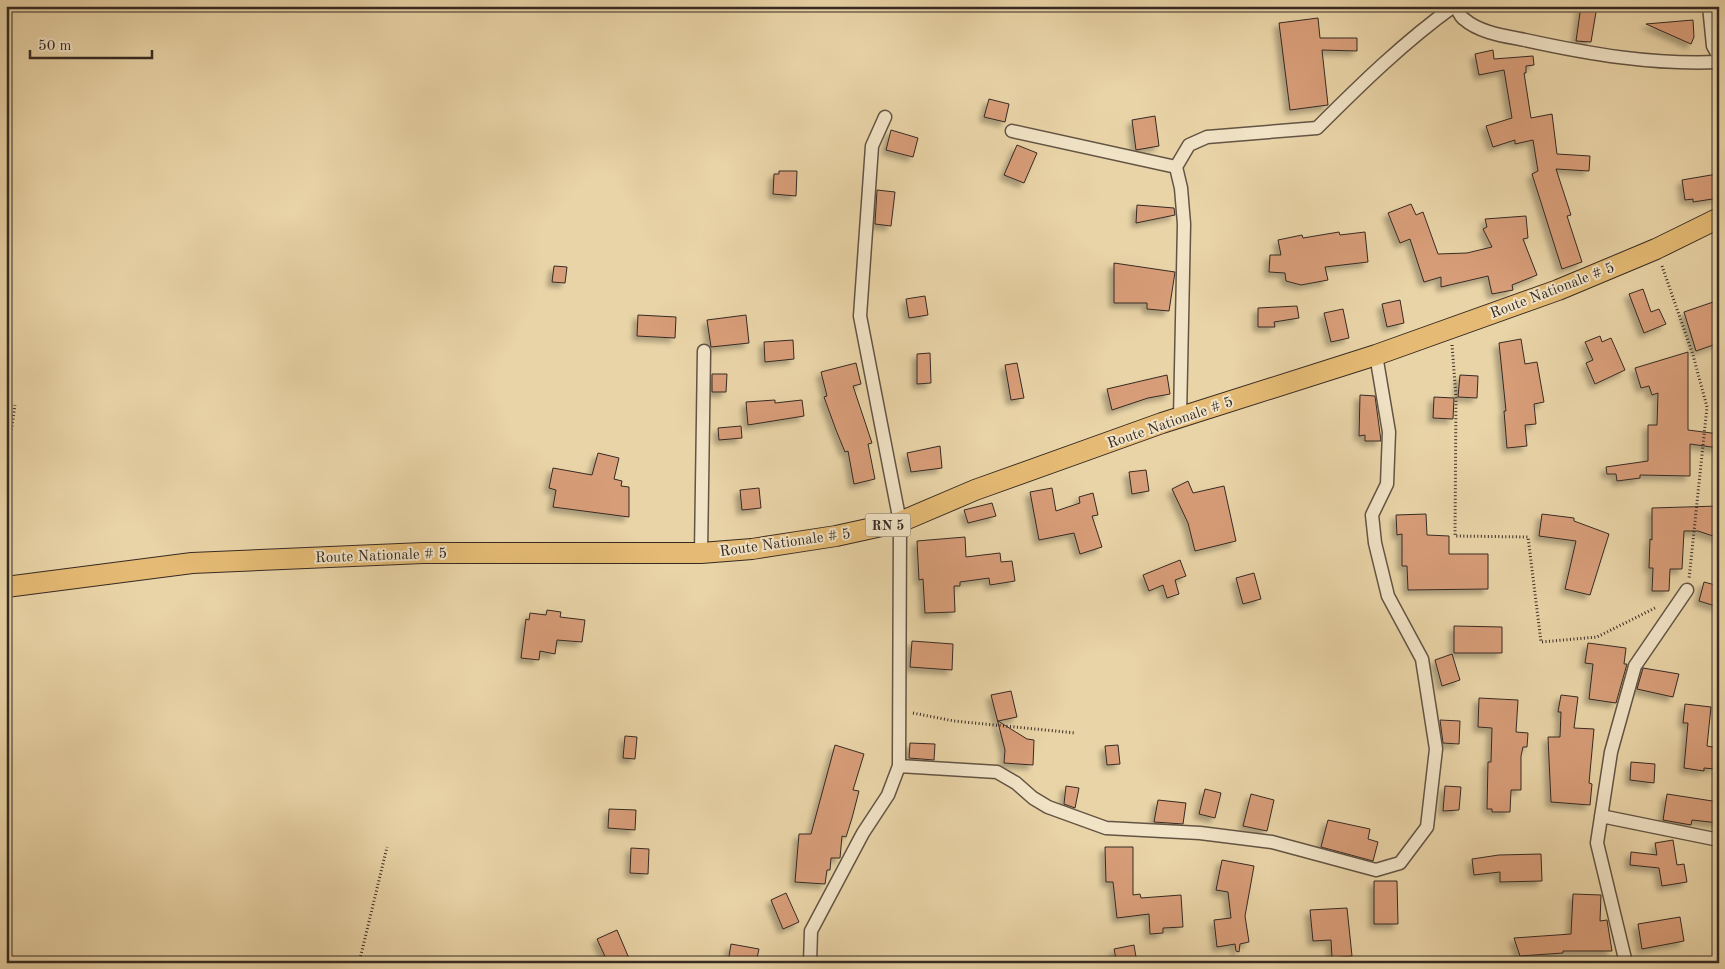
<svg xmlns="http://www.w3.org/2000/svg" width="1725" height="969" font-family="'Old Standard TT',serif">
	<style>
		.building { fill: #d79d78; stroke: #362a23; filter: url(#shadow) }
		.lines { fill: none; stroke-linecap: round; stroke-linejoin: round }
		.minor-casing { stroke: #635444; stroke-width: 15 }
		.primary-casing { stroke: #362a23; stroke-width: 22 }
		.path { stroke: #362a23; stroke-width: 3; stroke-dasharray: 1 2.5; stroke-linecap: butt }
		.minor { stroke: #f1e3c6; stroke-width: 12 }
		.primary { stroke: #e4ba74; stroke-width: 20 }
		.labels { text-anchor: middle; stroke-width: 4; stroke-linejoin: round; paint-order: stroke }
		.shield { fill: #f1e3c6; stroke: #6e6254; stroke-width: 1 }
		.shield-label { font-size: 14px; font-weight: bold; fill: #362a23 }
		.street-label { font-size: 15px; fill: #362a23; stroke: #f1e3c6 }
	</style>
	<defs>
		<filter id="shadow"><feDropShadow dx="-4.5" dy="4.5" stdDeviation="2.5" flood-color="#0004"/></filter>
	</defs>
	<rect width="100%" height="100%" fill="#e9d4a7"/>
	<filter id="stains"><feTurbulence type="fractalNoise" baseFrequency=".004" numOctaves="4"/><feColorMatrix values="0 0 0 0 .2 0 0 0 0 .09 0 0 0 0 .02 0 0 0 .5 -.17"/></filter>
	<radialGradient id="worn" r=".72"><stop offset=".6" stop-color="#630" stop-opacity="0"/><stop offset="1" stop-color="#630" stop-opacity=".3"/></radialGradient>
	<path class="building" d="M1581,6H1597L1591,42L1576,41Z
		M1318,18L1320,38H1357V51L1322,50L1328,105L1290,110L1279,23Z
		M1693,20L1694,37L1691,44L1646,24Z
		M1493,50L1494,59L1533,56L1534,65L1526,66V73H1524L1531,118L1552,114L1557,154L1590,156L1589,171L1556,169L1571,215L1567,216L1582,262L1562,269L1532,174L1538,171L1533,140L1515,144V140L1493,147L1486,126L1512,118L1504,70L1479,75L1475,54Z
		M989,99L1009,104L1005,122L984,117Z
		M1155,116L1159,146L1136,150L1132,120Z
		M891,130L918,138L913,157L886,150Z
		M1017,145L1037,153L1024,183L1004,175Z
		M779,171H797L796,196L773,194L774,174H779Z
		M1717,174L1719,198L1693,202V199L1685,200L1682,180Z
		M877,190L895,192L891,226L875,224Z
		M1411,204L1416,215L1423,212L1438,254L1467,253L1492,247L1483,229L1487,227L1485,219L1526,216L1528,238L1523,239L1537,275L1512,285L1513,290L1492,294L1488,276L1441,287V277L1424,282L1410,239L1400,243L1388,213Z
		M1137,205L1174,208L1175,215L1136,223Z
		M1339,232L1340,235L1365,232L1368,262L1325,267L1328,280L1301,285L1286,281L1285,273L1269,272L1270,255H1281L1278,240L1302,235L1303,238Z
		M1114,263L1175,272L1169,311L1147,309V303H1114Z
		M554,266L567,267L565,283L552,282Z
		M1643,289L1651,312L1659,309L1666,324L1644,333L1629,294Z
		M925,296L928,315L909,318L906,299Z
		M1400,300L1404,323L1387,327L1382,304Z
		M1719,300V343L1696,351L1684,312Z
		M1297,306L1299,318L1274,322L1275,327H1258V308Z
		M1343,309L1349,338L1331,342L1324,313Z
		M638,315L676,317L675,338L637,336Z
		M746,315L749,343L711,347L707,320Z
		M1600,336L1602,342L1611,338L1625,370L1595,384L1586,363L1593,360L1585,342Z
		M1521,339L1525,364L1537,362L1544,402L1534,404L1536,424L1525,425L1527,446L1507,448L1504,411H1506L1499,343Z
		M793,340L794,359L765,362L764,342Z
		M1688,352V430L1719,434V448L1690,444V476L1640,475V478L1617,481L1616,474H1607L1606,467L1648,461V425H1657L1658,393L1652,395L1649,386L1641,388L1635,368Z
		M930,353L931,383L917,384V354Z
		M856,363L861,384L853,386L872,443L868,444L875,479L854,484L848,451L845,452L836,430L824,397L827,396L821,372Z
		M1017,363L1024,398L1011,400L1005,365Z
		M712,374H727L726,392H712Z
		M1167,375L1170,394L1148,398L1112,410L1107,389Z
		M1460,375L1478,376L1477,398L1458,397Z
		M1360,395L1375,396L1381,441H1365V435L1359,436Z
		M1434,397L1454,398L1453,419L1433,418Z
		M775,400V403L802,400L804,416L748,425L746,402Z
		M741,426L742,438L719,440L718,428Z
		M940,446L942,468L911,472L907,453Z
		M598,453L619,458L614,479L622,481L621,486L629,487V517L553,507L556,490L549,488L553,468L592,475Z
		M1146,470L1149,491L1132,494L1129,472Z
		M1188,481L1193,493L1224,486L1236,541L1195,551L1188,523L1172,489Z
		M759,488L761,508L742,510L740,490Z
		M1052,488L1056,511L1080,503L1079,497L1093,493L1098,515L1092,516L1102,547L1080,554L1074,533L1039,540L1030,492Z
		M992,503L996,516L968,523L964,510Z
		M1719,506V538L1698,531H1684L1682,569H1670L1669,591H1652L1653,568H1649L1650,539L1652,540V508Z
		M1426,514L1427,535L1449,536V554H1488V589L1408,590L1407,566H1402V534L1397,535L1396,515Z
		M1542,514L1574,518V521L1609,534L1590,595L1565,589L1576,541L1539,536Z
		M965,537L966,557L1000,553L1001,562L1012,561L1015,581L990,585L989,578L960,582V586H954L955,612L925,613L923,579L919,580L917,541Z
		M1180,560L1186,576L1175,580L1179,594L1167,598L1163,585L1149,591L1143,575Z
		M1254,573L1261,599L1243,604L1236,578Z
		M1704,582L1719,586V607L1699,601Z
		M547,610L561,612L560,617L585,620L582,642L557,640L555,654L540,651L539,660L521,658L526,619L529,620L530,613L546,615Z
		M1454,626L1502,627V653H1454Z
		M912,641L953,644L952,670L910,667Z
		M1588,643L1626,648L1624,664H1627L1616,703L1589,699L1593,664L1585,663Z
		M1452,654L1460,680L1442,686L1435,660Z
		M1643,668L1679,674L1673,697L1637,689Z
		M1011,691L1017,717L998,721L1027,739L1034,740L1033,765L1004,763L1005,750L991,695Z
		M1561,695L1578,697L1574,728L1594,729L1589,783L1592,784L1590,805L1551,802L1548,737H1560L1561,712H1558Z
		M1479,698L1518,700L1516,732L1528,733L1527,747H1523L1521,756V790H1511L1510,812H1492V809H1487L1488,762H1491L1492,728L1478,727Z
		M1685,704L1711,707L1707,746L1718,748L1715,769L1704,768V771L1684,768L1688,723H1683Z
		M1440,720L1460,721L1459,744L1443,743Z
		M625,736L637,737L635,759L623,758Z
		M910,743L935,744L934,760L909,758Z
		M835,745L864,754L853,790L859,791L852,818L846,837L842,836L840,858H831L830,870H827L825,884L795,882L799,834H811Z
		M1118,745L1120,764L1107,765L1105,746Z
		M1631,762L1655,764L1654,783L1630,780Z
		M1066,786L1079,788L1075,808L1064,804Z
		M1445,786L1461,787L1459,810L1443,811Z
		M1205,789L1221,793L1215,818L1199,814Z
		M1251,794L1274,800L1267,831L1243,826Z
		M1667,794L1719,802V823L1692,820L1691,825L1663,820Z
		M1158,800L1186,803L1183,824L1154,822Z
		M609,809L636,810L635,830L608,828Z
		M1328,820L1370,829L1368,839L1378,842L1373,861L1321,847Z
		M1673,840L1677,865L1684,864L1687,882L1662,886L1659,868L1630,865L1631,852L1657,855L1655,843Z
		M1105,847H1133V895L1140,894L1141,898L1181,895L1183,927L1163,928V933L1150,934L1149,914L1117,918L1113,882H1106Z
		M631,848L649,849L648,874L630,873Z
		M1541,854L1542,881L1500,882V872L1474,875L1472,859L1499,855Z
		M1222,860L1254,866L1245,916L1249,942L1240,944L1239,952L1236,951L1235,944L1217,947L1214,920L1231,918L1228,892L1216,890Z
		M1374,881H1397L1398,924H1374Z
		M786,893L799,922L783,929L771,900Z
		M1573,894L1601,895L1600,921L1607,920L1612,951H1563V953L1520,956L1514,938L1571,934Z
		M1347,908L1352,956L1332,958L1331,940L1313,941L1310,910Z
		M1680,917L1684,941L1642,949L1638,924Z
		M617,930L631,963H608L597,939Z
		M731,944L759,949L756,963H728Z
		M1134,945L1137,963H1117L1114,949Z"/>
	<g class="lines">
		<g class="minor-casing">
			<path id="minor" d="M1456,6C1458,10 1460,17 1464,19C1480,33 1505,36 1525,40C1589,54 1653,65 1719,62
				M1709,6L1713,46L1719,57
				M1012,131L1176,167L1181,188L1184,224L1180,417
				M1176,167L1189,145L1207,137L1317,128C1361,84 1404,42 1454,6
				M701,553L704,351
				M899,766L997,772L1016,783L1033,798L1048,807L1106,828L1200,833L1272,842L1376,870L1400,863L1427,827L1436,749L1422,659L1388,596L1375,543L1372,515L1387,484L1389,432L1376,355
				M1601,816L1719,840
				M810,963L811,931L863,833L888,795L899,766L900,522L860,316L872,146L885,117
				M1626,963L1597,843L1611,752L1635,666L1687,590"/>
		</g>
		<g class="primary-casing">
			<path id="primary" d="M6,587L192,563L423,553H701L752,549L836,536L900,522L975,490L1162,423L1376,355L1558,290L1656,249L1719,218"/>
		</g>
		<path class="path" d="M1662,266L1693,355L1707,407L1689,579
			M1452,345L1456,397L1455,536L1528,537L1541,642L1597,637L1657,607
			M6,468L15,405
			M913,713L954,721L1076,733
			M359,963L387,847"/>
		<use href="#minor" class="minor"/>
		<use href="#primary" class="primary"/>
	</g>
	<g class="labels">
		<rect class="shield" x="865.5" y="513.5" width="45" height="23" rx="4"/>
		<g class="shield-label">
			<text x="888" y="530">RN 5</text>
		</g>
		<g class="street-label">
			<text transform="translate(1552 290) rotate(-21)" y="5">Route Nationale # 5</text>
			<text transform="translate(1170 422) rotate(-19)" y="5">Route Nationale # 5</text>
			<text transform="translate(785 542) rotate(-8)" y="5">Route Nationale # 5</text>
			<text transform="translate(381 555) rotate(-2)" y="5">Route Nationale # 5</text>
		</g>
	</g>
	<rect width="1725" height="969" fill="none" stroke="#e9d4a7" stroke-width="25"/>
	<rect x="8" y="8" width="1710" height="954" fill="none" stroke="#362a23" stroke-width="2.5"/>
	<rect x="12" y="12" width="1700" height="944" fill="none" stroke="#362a23"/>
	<path d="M30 50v8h122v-8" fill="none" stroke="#362a23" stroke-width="2.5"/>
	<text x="38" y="50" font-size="15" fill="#362a23" stroke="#f1e3c6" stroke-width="4" paint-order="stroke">50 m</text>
	<rect width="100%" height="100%" filter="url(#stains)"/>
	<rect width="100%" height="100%" fill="url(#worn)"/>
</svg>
